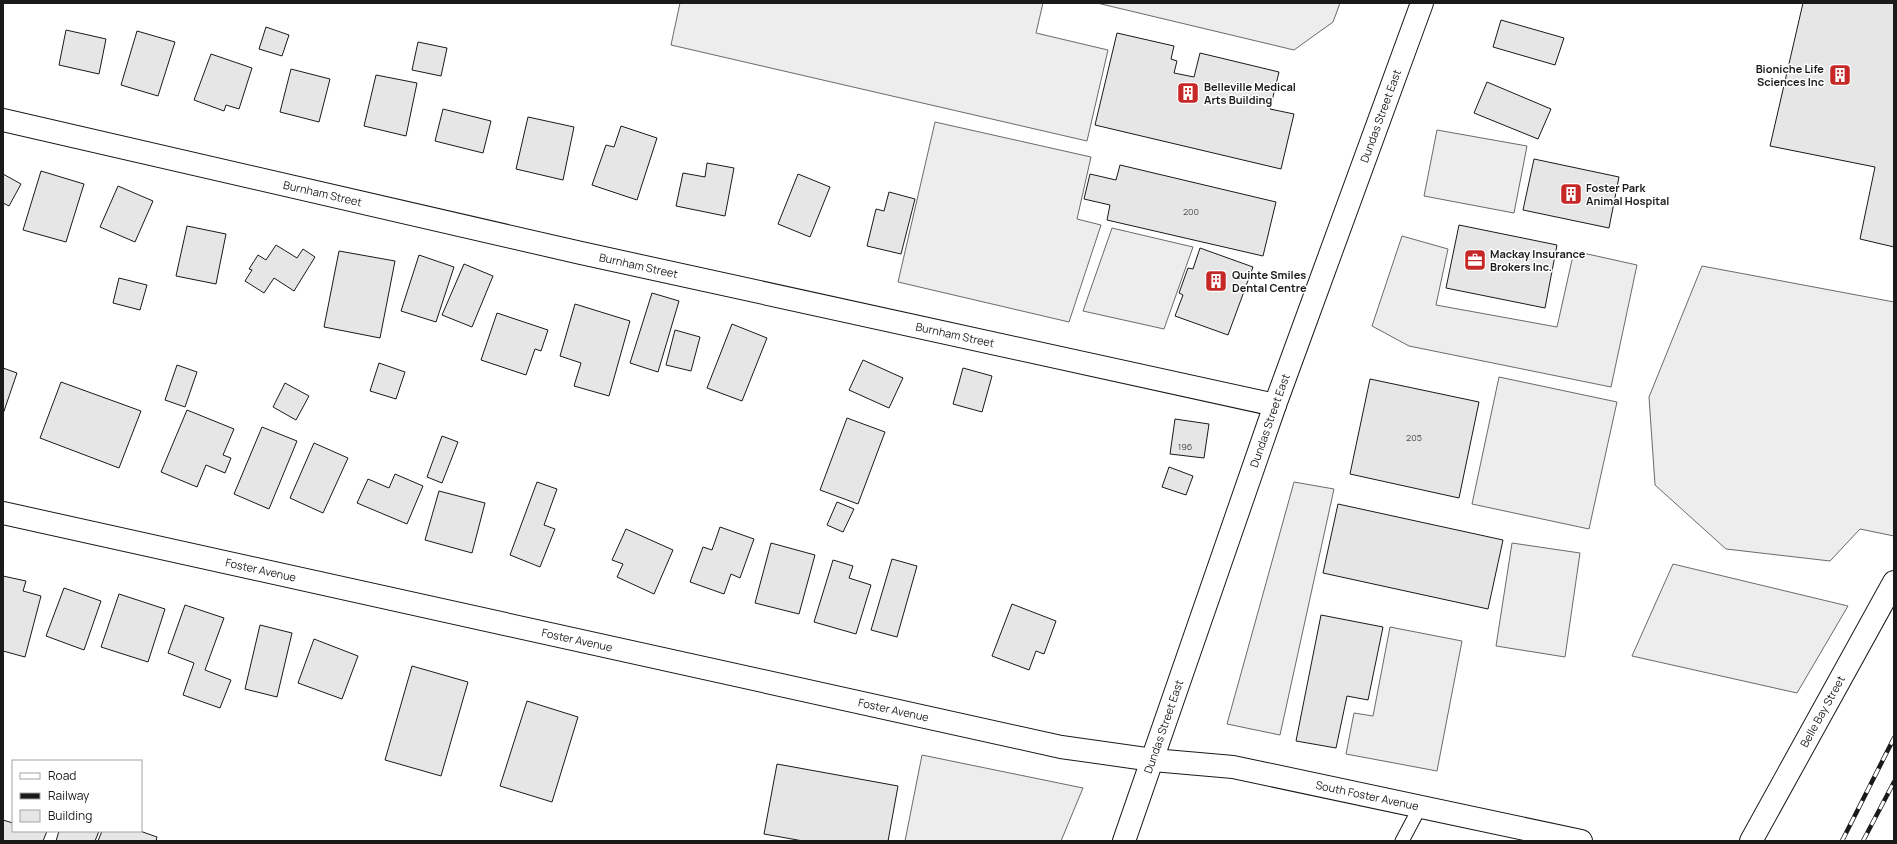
<svg xmlns="http://www.w3.org/2000/svg" width="1897" height="844" font-family="Manrope,sans-serif">
	<style>
		.parking { fill: #ededed; stroke: #6a6a6a }
		.building { fill: #e6e6e6; stroke: #1a1a1a }
		.lines { fill: none; stroke-linecap: round; stroke-linejoin: round }
		.service-casing { stroke: #1a1a1a; stroke-width: 15 }
		.minor-casing { stroke: #1a1a1a; stroke-width: 24 }
		.primary-casing { stroke: #1a1a1a; stroke-width: 24 }
		.service { stroke: #fff; stroke-width: 13 }
		.minor { stroke: #fff; stroke-width: 22 }
		.primary { stroke: #fff; stroke-width: 22 }
		.rail-casing { stroke: #1a1a1a; stroke-width: 4.5 }
		.rail { stroke: #fff; stroke-width: 3; stroke-dasharray: 9; stroke-linecap: butt }
		.labels { text-anchor: middle; stroke-width: 3; stroke-linejoin: round; paint-order: stroke }
		.number-label { font-size: 9px; fill: #4d4d4d }
		.poi-label { font-size: 11px; font-weight: bold; fill: #1a1a1a; stroke: #fff; text-anchor: start }
		.street-label { font-size: 11px; fill: #1a1a1a; stroke: #fff }
	</style>
	<rect width="100%" height="100%" fill="#fff"/>
	<path class="parking" d="M680,3H1043L1036,33L1108,50L1087,141L671,45Z
		M1097,3H1340L1333,22L1294,50Z
		M935,122L1091,157L1077,219L1101,225L1069,322L898,282Z
		M1437,130L1527,146L1514,213L1424,196Z
		M1112,228L1193,247L1164,329L1083,311Z
		M1402,236L1448,249L1436,305L1557,327L1574,251L1637,265L1611,387L1409,346L1372,326Z
		M1702,266L1894,302V536L1860,529L1830,561L1726,549L1655,485L1649,397Z
		M1499,377L1617,402L1589,529L1472,504Z
		M1294,482L1334,489L1280,735L1227,724Z
		M1512,543L1580,553L1565,657L1496,646Z
		M1673,564L1848,606L1797,693L1632,656Z
		M1390,627L1462,641L1437,771L1346,754L1354,713L1373,716Z
		M922,755L1083,788L1061,841H905Z"/>
	<path class="building" d="M1803,3H1894V247L1860,239L1875,167L1770,146Z
		M1501,20L1564,38L1555,65L1493,47Z
		M266,27L289,35L282,56L259,49Z
		M66,30L106,39L99,74L59,65Z
		M137,31L175,42L158,96L121,85Z
		M1117,33L1174,46L1171,59L1177,61L1174,73L1194,77L1200,53L1279,72L1270,109L1294,114L1281,169L1095,125Z
		M418,42L447,48L441,76L412,70Z
		M211,54L252,68L239,109L226,105L224,111L194,100Z
		M291,69L330,79L319,122L280,112Z
		M376,75L417,83L406,136L364,126Z
		M1487,82L1551,109L1538,139L1474,113Z
		M443,109L491,121L483,153L435,141Z
		M528,117L574,127L563,180L516,169Z
		M621,126L657,138L637,200L592,185L606,145L614,147Z
		M1534,159L1619,177L1609,228L1523,210Z
		M707,163L734,168L725,216L676,206L683,173L705,177Z
		M1120,165L1276,202L1263,256L1107,220L1110,205L1084,199L1090,174L1116,180Z
		M41,171L84,184L66,242L23,230Z
		M3,174L21,184L9,206L3,203Z
		M798,174L830,187L810,237L778,224Z
		M118,186L153,201L135,242L100,227Z
		M889,192L915,199L901,254L867,246L876,209L884,211Z
		M1459,225L1557,245L1545,308L1446,288Z
		M187,226L226,234L216,284L176,276Z
		M276,245L297,258L303,249L315,257L294,291L274,278L264,293L245,281L252,270L249,269L258,255L266,260Z
		M1200,248L1253,267L1228,335L1175,316L1183,295L1179,293L1188,268L1193,269Z
		M339,251L395,261L380,338L324,327Z
		M419,255L454,267L436,322L401,311Z
		M464,264L493,276L472,327L442,315Z
		M119,278L147,285L140,310L113,303Z
		M652,293L679,301L658,372L630,363Z
		M575,304L630,321L609,396L574,386L581,363L560,356Z
		M497,313L548,330L541,351L535,349L526,375L481,360Z
		M732,324L767,338L742,401L707,388Z
		M675,330L700,337L691,371L666,365Z
		M863,360L903,378L889,408L849,390Z
		M379,363L405,372L396,399L370,391Z
		M177,365L197,372L185,407L165,400Z
		M3,368L17,373L3,414Z
		M963,368L992,376L982,412L953,404Z
		M1370,379L1479,402L1459,498L1350,474Z
		M61,382L141,411L119,468L40,438Z
		M285,383L309,396L296,420L273,407Z
		M187,410L234,429L223,455L231,458L225,473L206,465L197,487L161,472Z
		M847,418L885,432L858,504L820,490Z
		M1175,419L1209,424L1204,458L1170,454Z
		M262,427L297,441L269,509L234,494Z
		M442,436L458,442L442,483L427,477Z
		M314,443L348,458L323,513L290,498Z
		M1169,467L1193,476L1186,495L1162,487Z
		M395,474L423,486L407,524L357,503L368,479L389,488Z
		M537,482L557,489L544,525L555,529L540,567L510,555Z
		M439,491L485,503L472,553L425,540Z
		M837,502L854,509L843,532L827,525Z
		M1338,504L1503,540L1488,609L1323,573Z
		M720,527L754,539L740,578L731,574L724,594L690,582L703,547L712,550Z
		M626,529L673,550L654,594L617,577L623,564L612,560Z
		M771,543L815,555L799,614L755,603Z
		M892,559L917,566L897,637L871,630Z
		M833,560L853,566L849,578L871,585L856,634L814,622Z
		M3,576L26,581L23,591L41,596L25,657L3,651Z
		M64,588L101,601L84,650L46,636Z
		M119,594L165,609L148,662L101,647Z
		M1012,604L1056,621L1044,654L1036,651L1029,670L992,656Z
		M185,605L224,618L205,670L231,680L220,708L183,695L194,663L168,653Z
		M1321,615L1383,627L1368,700L1347,696L1336,748L1296,741Z
		M260,625L292,633L277,697L245,689Z
		M314,639L358,656L342,699L298,683Z
		M412,666L468,682L441,776L385,760Z
		M527,701L578,717L552,802L500,786Z
		M777,764L898,786L888,841H803L764,834Z
		M3,820L13,823V831H47L43,841H3Z
		M59,831H99L95,841H56Z
		M102,831H140L157,837L156,841H98Z"/>
	<g class="lines">
		<g class="service-casing">
			<path id="service" d="M1402,841L1420,807"/>
		</g>
		<g class="minor-casing">
			<g id="minor">
				<path id="s1" d="M3,120L581,253L1275,405"/>
				<path id="s2" d="M3,513L1061,747L1153,760L1233,767L1581,841"/>
				<path id="s3" d="M1751,841L1894,582"/>
			</g>
		</g>
		<g class="primary-casing">
			<g id="primary">
				<path id="s4" d="M1124,841L1275,405L1422,3"/>
			</g>
		</g>
		<use href="#service" class="service"/>
		<use href="#minor" class="minor"/>
		<use href="#primary" class="primary"/>
		<g class="rail-casing">
			<path id="rail" d="M1842,841L1894,738
				M1863,841L1894,782"/>
		</g>
		<use href="#rail" class="rail"/>
	</g>
	<defs>
		<g id="building-square" transform="scale(1.15)"><rect x="-9" y="-9" width="18" height="18" rx="4" fill="#c62828" stroke="#fff"/><path d="M-4-6H4V6H1V3H-1V6H-4ZM-2.5-4.3h1.7v1.8h-1.7ZM.8-4.3h1.7v1.8H.8ZM-2.5-1h1.7V.8h-1.7ZM.8-1h1.7V.8H.8Z" fill="#fff"/></g>
		<g id="office-square" transform="scale(1.15)"><rect x="-9" y="-9" width="18" height="18" rx="4" fill="#c62828" stroke="#fff"/><path d="M-6-3h4V-5.5h4V-3h4V5H-6ZM-1-4.5V-3h2v-1.5ZM-6 0V1H6V0Z" fill="#fff"/></g>
	</defs>
	<g fill-rule="evenodd">
		<use href="#building-square" x="1840" y="75"/>
		<use href="#building-square" x="1188" y="93"/>
		<use href="#building-square" x="1571" y="194"/>
		<use href="#office-square" x="1475" y="260"/>
		<use href="#building-square" x="1216" y="281"/>
	</g>
	<g class="labels">
		<g class="number-label">
			<text x="1191" y="215">200</text>
			<text x="1414" y="441">205</text>
			<text x="1185" y="450">196</text>
		</g>
		<g class="poi-label">
			<text x="1824" y="73" text-anchor="end">Bioniche Life<tspan x="1824" dy="13">Sciences Inc</tspan></text>
			<text x="1204" y="91">Belleville Medical<tspan x="1204" dy="13">Arts Building</tspan></text>
			<text x="1586" y="192">Foster Park<tspan x="1586" dy="13">Animal Hospital</tspan></text>
			<text x="1490" y="258">Mackay Insurance<tspan x="1490" dy="13">Brokers Inc.</tspan></text>
			<text x="1232" y="279">Quinte Smiles<tspan x="1232" dy="13">Dental Centre</tspan></text>
		</g>
		<g class="street-label">
			<text dy="4" stroke="none"><textPath href="#s4" startOffset="769">Dundas Street East</textPath></text>
			<text dy="4" stroke="none"><textPath href="#s1" startOffset="328">Burnham Street</textPath></text>
			<text dy="4" stroke="none"><textPath href="#s1" startOffset="652">Burnham Street</textPath></text>
			<text dy="4" stroke="none"><textPath href="#s1" startOffset="976">Burnham Street</textPath></text>
			<text dy="4" stroke="none"><textPath href="#s4" startOffset="445">Dundas Street East</textPath></text>
			<text dy="4" stroke="none"><textPath href="#s2" startOffset="264">Foster Avenue</textPath></text>
			<text dy="4" stroke="none"><textPath href="#s2" startOffset="588">Foster Avenue</textPath></text>
			<text dy="4" stroke="none"><textPath href="#s2" startOffset="912">Foster Avenue</textPath></text>
			<text dy="4" stroke="none"><textPath href="#s3" startOffset="148">Belle Bay Street</textPath></text>
			<text dy="4" stroke="none"><textPath href="#s4" startOffset="121">Dundas Street East</textPath></text>
			<text dy="4" stroke="none"><textPath href="#s2" startOffset="1394">South Foster Avenue</textPath></text>
		</g>
	</g>
	<rect width="1897" height="844" fill="none" stroke="#1a1a1a" stroke-width="8"/>
	<rect x="12" y="760" width="130" height="72" fill="#ffffff" stroke="#a3a3a3"/>
	<rect x="20" y="773" width="20" height="6" fill="#ffffff" stroke="#a3a3a3"/>
	<text x="48" y="780" font-size="12" fill="#1a1a1a">Road</text>
	<rect x="20" y="793" width="20" height="6" fill="#1a1a1a" stroke="#a3a3a3"/>
	<text x="48" y="800" font-size="12" fill="#1a1a1a">Railway</text>
	<rect x="20" y="810" width="20" height="12" fill="#e6e6e6" stroke="#a3a3a3"/>
	<text x="48" y="820" font-size="12" fill="#1a1a1a">Building</text>
</svg>
